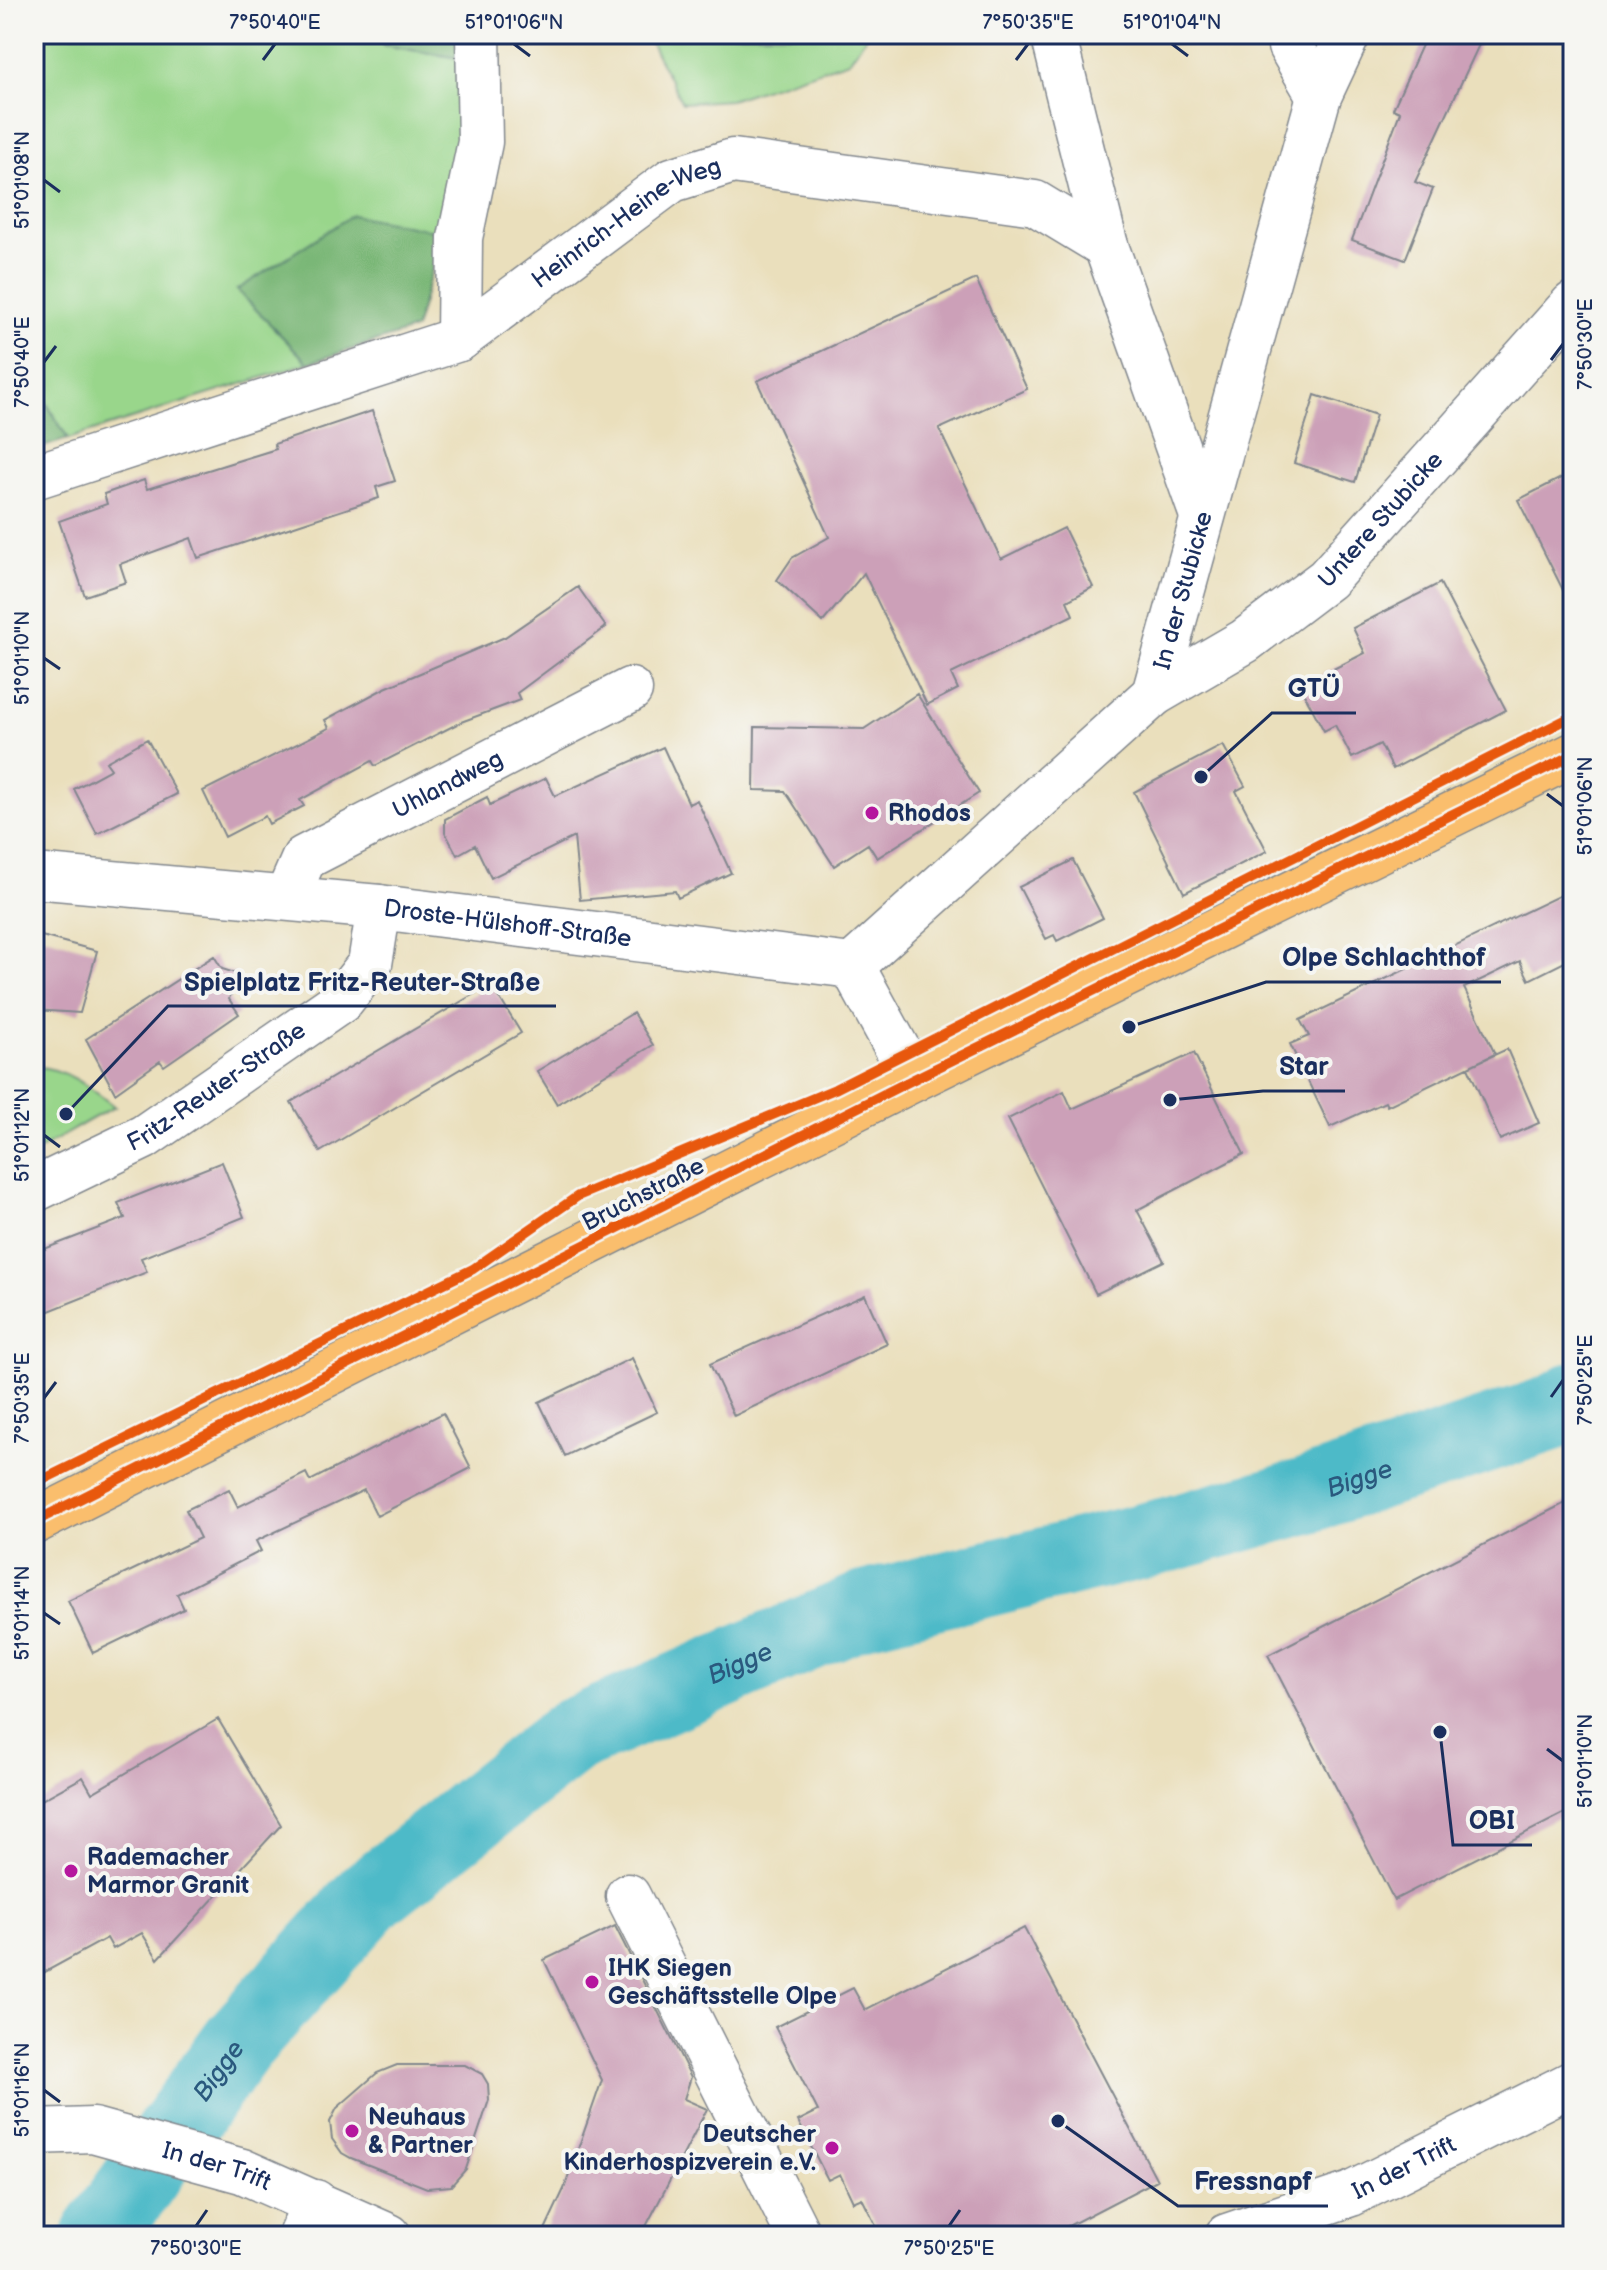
<svg xmlns="http://www.w3.org/2000/svg" width="1607" height="2270" font-family="'Balsamiq Sans',sans-serif">
	<style>
		.green { fill: #99d68b; stroke: #5a8274; stroke-width: 2 }
		.forest { fill: #7ab777; stroke: #4a736a; stroke-width: 2 }
		.lines { fill: none; stroke-linecap: round; stroke-linejoin: round }
		.river { stroke: #4dbac8; stroke-width: 76 }
		.building { fill: #cca0b8 }
		.minor-casing { stroke: #82878d; stroke-width: 47 }
		.major-casing { stroke: #82878d; stroke-width: 47 }
		.minor { stroke: #fff; stroke-width: 44 }
		.major { stroke: #fabe6d; stroke-width: 44 }
		.cycleway-casing { stroke: #f6f6f2; stroke-width: 15 }
		.cycleway { stroke: #e8590c; stroke-width: 10 }
		.ticks { fill: none; stroke: #1b2f5e; stroke-width: 3 }
		.poi-dot { fill: #b5179e; stroke: #f6f6f2; stroke-width: 3 }
		.labels { text-anchor: middle; stroke-width: 8; stroke-linejoin: round; paint-order: stroke }
		.street-label { font-size: 24px; fill: #1b2f5e; stroke: #f6f6f2 }
		.poi-label { font-size: 24px; font-weight: bold; fill: #1b2f5e; stroke: #f6f6f2; text-anchor: start }
		.water-label { font-size: 26px; font-style: italic; fill: #2a597e; stroke: #f6f6f2 }
		.leader { fill: none; stroke: #1b2f5e; stroke-width: 3 }
		.callout-dot { fill: #1b2f5e; stroke: #f6f6f2; stroke-width: 3 }
		.callout-label { font-size: 26px; text-anchor: middle; font-weight: bold; fill: #1b2f5e; stroke: #f6f6f2; stroke-width: 8; stroke-linejoin: round; paint-order: stroke }
		.neatline { fill: none; stroke: #1b2f5e; stroke-width: 3 }
		.ticks-label { font-size: 20px; text-anchor: middle; fill: #1b2f5e }
	</style>
	<rect width="100%" height="100%" fill="#f6f6f2"/>
	<filter id="ink" filterUnits="userSpaceOnUse"><feTurbulence type="fractalNoise" baseFrequency=".0125" numOctaves="2"/><feDisplacementMap in="SourceGraphic" scale="16" xChannelSelector="R" yChannelSelector="G"/><feConvolveMatrix kernelMatrix="1 2 1 2 8 2 1 2 1" color-interpolation-filters="sRGB"/></filter>
	<filter id="wash" filterUnits="userSpaceOnUse"><feTurbulence type="fractalNoise" baseFrequency=".006" numOctaves="4" result="noise"/><feDisplacementMap in="SourceGraphic" scale="32" xChannelSelector="R" yChannelSelector="G"/><feGaussianBlur stdDeviation="1.8" result="paint"/><feColorMatrix in="noise" values="0 0 0 0 0 0 0 0 0 0 0 0 0 0 0 0 0 1.4 0 .05"/><feComposite in="paint" operator="in"/></filter>
	<g filter="url(#wash)">
		<rect width="100%" height="100%" fill="#eadfbc"/>
		<path class="green" d="M34,34H383L382,45L464,59L469,140L443,232L237,290L308,363L68,439L34,382Z
			M646,34H868L849,61L730,100L682,103Z
			M34,1067C64,1066 92,1089 115,1107C86,1120 62,1138 34,1152Z"/>
		<path class="forest" d="M383,34H462L464,59L382,45Z
			M352,215L443,232L415,329L308,363L237,290Z
			M34,382L68,439L34,450Z"/>
		<g class="lines">
			<path class="river" id="s1" d="M99,2236L238,2043L371,1895L572,1736L864,1609L1167,1535L1306,1496L1555,1412L1573,1400"/>
		</g>
		<g id="blocks">
			<path class="building" d="M1427,34H1484L1415,182L1433,189L1405,260L1352,240L1400,112L1393,109Z
				M976,279L1027,389L939,429L1001,559L1064,528L1093,587L1067,601L1073,615L951,674L958,689L927,705L864,573L823,622L777,580L792,558L829,537L757,381Z
				M1315,395L1376,415L1355,482L1294,463Z
				M372,411L395,481L376,487L379,498L198,558L191,538L120,564L126,582L85,596L59,521L107,504L104,494L144,480L147,489L276,449L274,444Z
				M1573,472V610L1518,500Z
				M1440,583L1506,710L1393,769L1380,744L1352,758L1335,725L1324,731L1300,686L1365,653L1353,628Z
				M578,587L606,627L517,693L520,700L461,722L375,766L372,761L300,800L304,806L269,824L265,816L225,837L203,791L329,728L325,720L385,688L505,637Z
				M917,694L979,793L877,858L868,844L834,866L785,791L754,790L755,727L864,729Z
				M147,739L177,794L97,834L74,789L111,769L106,762Z
				M1223,745L1245,786L1236,791L1267,851L1184,893L1134,792Z
				M663,747L689,804L697,800L731,873L678,898L675,891L580,900L574,837L491,878L475,845L457,855L445,832V819L487,797L490,805L546,778L555,796Z
				M1073,860L1103,918L1057,941L1054,935L1046,939L1019,887Z
				M1573,889V958L1529,980L1520,961L1464,988L1495,1054L1387,1106L1385,1102L1330,1127L1290,1044L1309,1036L1300,1020Z
				M34,934L97,951L80,1013L34,1010Z
				M214,956L222,969L238,974L229,999L239,1014L164,1066L160,1061L115,1093L86,1039Z
				M491,984L521,1033L320,1152L291,1102Z
				M633,1013L653,1045L557,1104L537,1071Z
				M1507,1049L1539,1123L1500,1140L1468,1067Z
				M1194,1053L1244,1154L1137,1210L1164,1261L1096,1294L1008,1119L1064,1091L1072,1109Z
				M222,1162L244,1217L141,1258L147,1272L34,1317V1253L125,1218L118,1203Z
				M865,1295L887,1344L734,1416L710,1364Z
				M632,1358L657,1412L565,1456L539,1402Z
				M443,1413L471,1468L377,1516L364,1490L256,1541L261,1551L177,1594L184,1609L93,1653L68,1601L200,1538L186,1510L229,1489L238,1507L306,1473L310,1481Z
				M1573,1499V1809L1394,1900L1268,1655Z
				M218,1719L281,1825L158,1959L142,1933L113,1949L107,1938L34,1978V1804L83,1777L92,1793Z
				M615,1926L691,2077L684,2099L707,2109L641,2236H542L564,2189L602,2080L544,1960Z
				M1024,1928L1157,2180L1049,2236H881L862,2198L853,2202L840,2174L828,2180L798,2121L818,2111L775,2027L853,1988L865,2010Z
				M397,2065H465L482,2074L488,2084L489,2100L466,2169L451,2186L427,2188L351,2158L342,2153L332,2139L330,2122L337,2108L377,2073Z"/>
		</g>
	</g>
	<g filter="url(#ink)">
		<use href="#blocks" fill-opacity="0" stroke="#82878d" stroke-width="2"/>
		<g class="lines">
			<g class="minor-casing">
				<g id="minor">
					<path d="M1053,34L1106,246"/>
					<path d="M1292,34L1290,46L1319,96"/>
					<path d="M459,339L460,238L480,142L478,34"/>
					<path id="s2" d="M34,477L459,339L672,180L733,161L1035,203L1106,246L1201,513"/>
					<path id="s3" d="M1154,694L1245,641L1327,579L1573,304"/>
					<path id="s4" d="M34,876L379,907L852,966L914,1079"/>
					<path id="s5" d="M287,897L304,858L630,690"/>
					<path id="s6" d="M852,966L1154,694L1319,96L1348,34"/>
					<path id="s7" d="M34,1190L144,1137L341,1001L370,964L379,907"/>
					<path d="M628,1896L799,2236"/>
					<path id="s8" d="M34,2132L93,2130L242,2171L389,2236"/>
					<path d="M300,2236L315,2202"/>
					<path id="s9" d="M1227,2236L1351,2194L1573,2083"/>
				</g>
			</g>
			<g class="major-casing">
				<path id="major" d="M34,1522L914,1079L1573,755"/>
			</g>
			<use href="#minor" class="minor"/>
			<use href="#major" class="major"/>
			<g class="cycleway-casing">
				<path id="cycleway" d="M34,1484L473,1269L578,1196L835,1089L1573,716
					M34,1522L914,1079L1573,755"/>
			</g>
			<use href="#cycleway" class="cycleway"/>
		</g>
	</g>
	<path class="ticks" d="M514,44L530,56M1172,44L1188,56M263,60L275,44M1016,60L1028,44M44,180L60,192M1551,360L1563,344M44,362L56,346M44,658L60,669M1547,794L1563,806M44,1135L60,1147M1551,1397L1563,1380M44,1398L56,1382M44,1613L60,1624M1547,1749L1563,1761M44,2090L60,2102M196,2226L207,2210M949,2226L960,2210"/>
	<g class="poi-dot">
		<circle cx="872" cy="813" r="8"/>
		<circle cx="71" cy="1871" r="8"/>
		<circle cx="592" cy="1982" r="8"/>
		<circle cx="352" cy="2131" r="8"/>
		<circle cx="832" cy="2148" r="8"/>
	</g>
	<g class="labels">
		<g class="street-label">
			<text dy="8" stroke="none"><textPath href="#s2" startOffset="652">Heinrich-Heine-Weg</textPath></text>
			<text dy="8" stroke="none"><textPath href="#s3" startOffset="288">Untere Stubicke</textPath></text>
			<text dy="8" stroke="none"><textPath href="#s6" startOffset="514">In der Stubicke</textPath></text>
			<text dy="8" stroke="none"><textPath href="#s5" startOffset="204">Uhlandweg</textPath></text>
			<text dy="8" stroke="none"><textPath href="#s4" startOffset="476">Droste-Hülshoff-Straße</textPath></text>
			<text dy="8" stroke="none"><textPath href="#s7" startOffset="210">Fritz-Reuter-Straße</textPath></text>
			<text transform="translate(643 1194) rotate(-27)" y="8">Bruchstraße</text>
			<text dy="8" stroke="none"><textPath href="#s8" startOffset="188">In der Trift</textPath></text>
			<text dy="8" stroke="none"><textPath href="#s9" startOffset="190">In der Trift</textPath></text>
		</g>
		<g class="poi-label">
			<text x="888" y="821">Rhodos</text>
			<text x="87" y="1865">Rademacher<tspan x="87" dy="28">Marmor Granit</tspan></text>
			<text x="608" y="1976">IHK Siegen<tspan x="608" dy="28">Geschäftsstelle Olpe</tspan></text>
			<text x="368" y="2125">Neuhaus<tspan x="368" dy="28">&amp; Partner</tspan></text>
			<text x="816" y="2142" text-anchor="end">Deutscher<tspan x="816" dy="28">Kinderhospizverein e.V.</tspan></text>
		</g>
		<g class="water-label">
			<text dy="9" stroke="none"><textPath href="#s1" startOffset="1524">Bigge</textPath></text>
			<text dy="9" stroke="none"><textPath href="#s1" startOffset="876">Bigge</textPath></text>
			<text dy="9" stroke="none"><textPath href="#s1" startOffset="204">Bigge</textPath></text>
		</g>
	</g>
	<path class="leader" d="M1201 777L1272 713H1356M1129 1027L1266 982H1501M66 1114L168 1006H556M1170 1100L1263 1091H1345M1440 1732L1453 1845H1532M1058 2121L1178 2206H1328"/>
	<g class="callout-dot">
		<circle cx="1201" cy="777" r="8"/>
		<circle cx="1129" cy="1027" r="8"/>
		<circle cx="66" cy="1114" r="8"/>
		<circle cx="1170" cy="1100" r="8"/>
		<circle cx="1440" cy="1732" r="8"/>
		<circle cx="1058" cy="2121" r="8"/>
	</g>
	<g class="callout-label">
		<text x="1314" y="697">GTÜ</text>
		<text x="1384" y="966">Olpe Schlachthof</text>
		<text x="362" y="991">Spielplatz Fritz-Reuter-Straße</text>
		<text x="1304" y="1075">Star</text>
		<text x="1492" y="1829">OBI</text>
		<text x="1253" y="2190">Fressnapf</text>
	</g>
	<rect width="1607" height="2270" fill="none" stroke="#f6f6f2" stroke-width="88"/>
	<rect x="44" y="44" width="1519" height="2182" class="neatline"/>
	<g class="ticks-label">
		<text x="275" y="29">7°50'40"E</text>
		<text x="514" y="29">51°01'06"N</text>
		<text x="1028" y="29">7°50'35"E</text>
		<text x="1172" y="29">51°01'04"N</text>
		<text transform="translate(22 180) rotate(-90)" y="7">51°01'08"N</text>
		<text transform="translate(1585 344) rotate(-90)" y="7">7°50'30"E</text>
		<text transform="translate(22 362) rotate(-90)" y="7">7°50'40"E</text>
		<text transform="translate(22 658) rotate(-90)" y="7">51°01'10"N</text>
		<text transform="translate(1585 806) rotate(-90)" y="7">51°01'06"N</text>
		<text transform="translate(22 1135) rotate(-90)" y="7">51°01'12"N</text>
		<text transform="translate(1585 1380) rotate(-90)" y="7">7°50'25"E</text>
		<text transform="translate(22 1398) rotate(-90)" y="7">7°50'35"E</text>
		<text transform="translate(22 1613) rotate(-90)" y="7">51°01'14"N</text>
		<text transform="translate(1585 1761) rotate(-90)" y="7">51°01'10"N</text>
		<text transform="translate(22 2090) rotate(-90)" y="7">51°01'16"N</text>
		<text x="196" y="2255">7°50'30"E</text>
		<text x="949" y="2255">7°50'25"E</text>
	</g>
</svg>
